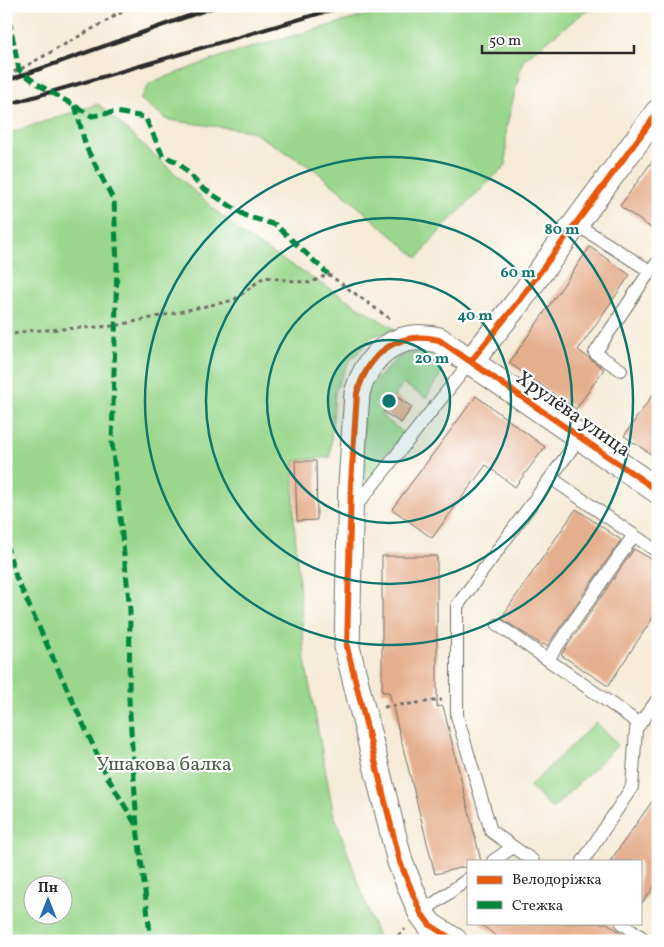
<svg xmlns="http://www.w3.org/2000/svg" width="664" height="947" font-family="Vollkorn,serif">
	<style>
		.green { fill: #9ad78c; stroke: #62815c; fill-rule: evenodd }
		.building { fill: #e5af8d }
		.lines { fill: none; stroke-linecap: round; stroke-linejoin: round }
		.service-casing { stroke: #726e67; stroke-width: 14 }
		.minor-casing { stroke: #726e67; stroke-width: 27 }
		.path { stroke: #726e67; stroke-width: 3; stroke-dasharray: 4 4; stroke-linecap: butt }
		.service { stroke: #fff; stroke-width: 12 }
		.minor { stroke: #fff; stroke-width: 25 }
		.rail { stroke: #2b2b2b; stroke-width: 4 }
		.quiet { stroke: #00873e; stroke-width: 5; stroke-dasharray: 10 5; stroke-linecap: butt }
		.cycleway-casing { stroke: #fff; stroke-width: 9 }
		.cycleway { stroke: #e8590c; stroke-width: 6 }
		.ring { fill: none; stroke: #0f766e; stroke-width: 2.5 }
		.labels { text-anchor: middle; stroke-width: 4.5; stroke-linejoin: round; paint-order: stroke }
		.street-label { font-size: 20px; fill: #2b2b2b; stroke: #fff }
		.park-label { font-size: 20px; fill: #4c5f48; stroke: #fff }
		.centre { fill: #0f766e; stroke: #fff; stroke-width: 2.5 }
		.ring-label { font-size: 15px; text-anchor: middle; font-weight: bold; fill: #0f766e; stroke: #fff; stroke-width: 4.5; stroke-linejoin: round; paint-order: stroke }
	</style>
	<rect width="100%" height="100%" fill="#fff"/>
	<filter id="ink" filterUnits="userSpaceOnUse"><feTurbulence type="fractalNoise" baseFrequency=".02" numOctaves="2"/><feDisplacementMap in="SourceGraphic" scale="10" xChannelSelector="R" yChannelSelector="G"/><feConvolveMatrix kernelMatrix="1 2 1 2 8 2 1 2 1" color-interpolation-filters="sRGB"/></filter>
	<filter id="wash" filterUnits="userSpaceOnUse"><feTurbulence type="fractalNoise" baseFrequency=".0096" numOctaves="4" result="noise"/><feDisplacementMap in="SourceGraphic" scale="20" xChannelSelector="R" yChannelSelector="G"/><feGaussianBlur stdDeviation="1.12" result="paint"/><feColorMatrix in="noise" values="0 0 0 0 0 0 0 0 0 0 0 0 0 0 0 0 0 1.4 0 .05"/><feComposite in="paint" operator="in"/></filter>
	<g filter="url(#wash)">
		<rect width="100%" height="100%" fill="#f5ebd6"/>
		<path class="green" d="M399,6H603L583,13L523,60L506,128V165L444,226L418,258L315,170L251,131L168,120L140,99L150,83L225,55Z
			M98,104L243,235L396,330L373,336L349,362L335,391L330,457L294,461V520L305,660L333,811L379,941H6V134ZM32,884H62V914H32Z
			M440,351L441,373L426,398L403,384L381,415L404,433L366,485L361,405L368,387L399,357L415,353Z
			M596,722L618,745L552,809L530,786Z"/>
		<g id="blocks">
			<path class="building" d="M658,153V233L620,206Z
				M590,247L630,275L578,350L604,369L576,409L509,363Z
				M658,387V459L624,436Z
				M395,396L412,407L401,423L384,412Z
				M476,396L545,447L515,487L486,465L432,538L392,509Z
				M295,461H316L317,520L297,521Z
				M576,509L621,540L547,646L543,644L542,645L501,618Z
				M634,549L658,563V610L608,686L561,655Z
				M382,556H437V707L443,706L481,861H468V866L435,874L389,692H382Z
				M658,793V881L640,906V861H610Z
				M479,923H607L632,941H503Z"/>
		</g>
	</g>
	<g filter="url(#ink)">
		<use href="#blocks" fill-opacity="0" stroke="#726e67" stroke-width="1"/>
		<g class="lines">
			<g class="service-casing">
				<path id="service" d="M574,223L650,271L658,262
					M621,370L595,353L650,271
					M551,478L658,552
					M353,510L471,361
					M498,625L640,724
					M548,659L634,535
					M493,861L513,847
					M533,861L491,831L457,716V606L581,436
					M583,861L632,787L636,729L658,699
					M421,913L468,879
					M622,923L647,941"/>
			</g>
			<g class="minor-casing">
				<path id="minor" d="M471,361L515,306L658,112
					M455,941L430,925L421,913L400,862L347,647L351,484L357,393C369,353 397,330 439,340L658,491"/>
			</g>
			<path class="path" d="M111,6L115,17
				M6,74L19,70L133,6
				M6,336L26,331L114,326L234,300L264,277L310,283L328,274L393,321
				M384,707L442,700
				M392,941L405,929"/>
			<use href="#service" class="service"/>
			<use href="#minor" class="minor"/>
			<path class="rail" d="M6,81L217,6
				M6,105L345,6"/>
			<path class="quiet" d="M6,21L10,24L19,70L39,85L92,116L115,112L145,117L163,156L178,162L201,187L246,216L276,225L328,274
				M75,105L86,147L114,201L117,266L112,443L130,610L129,698L137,827L151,941
				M6,543L16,577L107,776L136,825"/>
			<g class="cycleway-casing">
				<path id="cycleway" d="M471,361L515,306L658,112
					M455,941L430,925L421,913L400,862L347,647L351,484L357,393C369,353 397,330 439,340L658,491"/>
			</g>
			<use href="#cycleway" class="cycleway"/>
		</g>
	</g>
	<circle cx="389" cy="401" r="61" fill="#0f766e" fill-opacity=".12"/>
	<g class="ring">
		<circle cx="389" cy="401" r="61"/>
		<circle cx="389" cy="401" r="122"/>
		<circle cx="389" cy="401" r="183"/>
		<circle cx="389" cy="401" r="244"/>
	</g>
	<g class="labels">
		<g class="street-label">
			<text transform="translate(574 413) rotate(35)" y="7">Хрулёва улица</text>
		</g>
		<g class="park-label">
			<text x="164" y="770">Ушакова балка</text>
		</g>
	</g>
	<circle cx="389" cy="401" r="8" class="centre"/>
	<g class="ring-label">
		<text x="562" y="234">80 m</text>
		<text x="518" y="277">60 m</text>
		<text x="475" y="320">40 m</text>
		<text x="432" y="363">20 m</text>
	</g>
	<rect width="664" height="947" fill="none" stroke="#fff" stroke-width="25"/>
	<rect x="467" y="860" width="175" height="65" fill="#ffffff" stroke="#aaaaaa"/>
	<rect x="477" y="876" width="25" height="8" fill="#e8590c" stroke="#aaaaaa"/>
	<text x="512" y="884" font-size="15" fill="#2b2b2b">Велодоріжка</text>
	<rect x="477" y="901" width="25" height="8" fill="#00873e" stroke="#aaaaaa"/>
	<text x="512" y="910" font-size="15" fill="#2b2b2b">Стежка</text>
	<g transform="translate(48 900)"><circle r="24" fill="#ffffff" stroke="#aaaaaa"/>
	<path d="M0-4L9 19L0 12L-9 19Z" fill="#1f6fb2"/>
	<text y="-8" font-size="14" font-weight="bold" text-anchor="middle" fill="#2b2b2b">Пн</text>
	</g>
	<path d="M482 45v8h152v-8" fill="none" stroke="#2b2b2b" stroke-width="2.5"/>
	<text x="489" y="45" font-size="15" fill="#2b2b2b" stroke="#ffffff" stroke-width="4" paint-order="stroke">50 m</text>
</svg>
